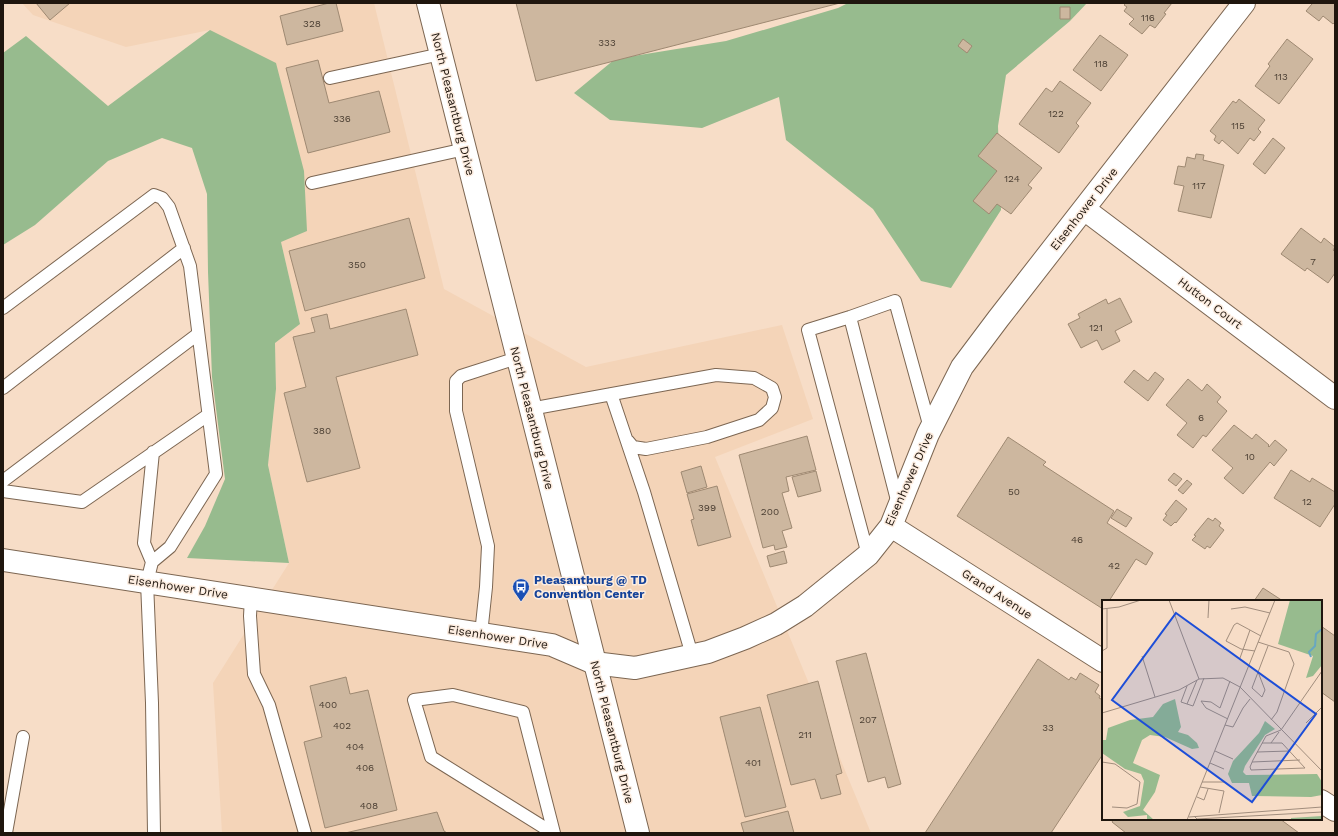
<svg xmlns="http://www.w3.org/2000/svg" width="1338" height="836" font-family="'Work Sans',sans-serif">
	<style>
		.built { fill: #f4d4b8 }
		.forest { fill: #97bb8e }
		.building { fill: #cdb79f; stroke: #9e8972 }
		.lines { fill: none; stroke-linecap: round; stroke-linejoin: round }
		.service-casing { stroke: #7c6652; stroke-width: 14 }
		.minor-casing { stroke: #7c6652; stroke-width: 24 }
		.primary-casing { stroke: #7c6652; stroke-width: 24 }
		.service { stroke: #fff; stroke-width: 12 }
		.minor { stroke: #fff; stroke-width: 22 }
		.primary { stroke: #fff; stroke-width: 22 }
		.labels { text-anchor: middle; stroke-width: 3; stroke-linejoin: round; paint-order: stroke }
		.number-label { font-size: 10px; fill: #4a3e32 }
		.street-label { font-size: 12px; fill: #1f160e; stroke: #fcecdf }
		.transit-label { font-size: 12px; font-weight: bold; fill: #164399; stroke: #fcecdf; text-anchor: start }
		.inset-river { fill: none; stroke: #68a7c1; stroke-width: 2 }
		.inset-road { fill: none; stroke: #a18d7d; stroke-width: 1 }
		.view { fill: #1d4ed8; fill-opacity: 0.15; stroke: #1d4ed8; stroke-width: 2 }
		.inset-edge { fill: none; stroke: #1f160e; stroke-width: 2 }
	</style>
	<rect width="100%" height="100%" fill="#f7ddc7"/>
	<path class="built" d="M22,3H374L444,289L586,367L782,325L813,419L715,457L871,833H222L213,683L289,563L268,465L276,389L275,343L300,324L281,242L210,30L126,47L33,15Z"/>
	<path class="forest" d="M848,3H1087L1070,21L1006,75L998,126L1001,210L951,288L921,281L873,209L786,140L779,97L702,128L610,120L574,93L615,59L726,41L838,8Z
		M210,30L276,63L304,171L307,231L281,242L300,324L275,343L276,389L268,465L289,563L187,558L205,526L225,479L212,377L208,272L207,194L192,148L162,138L108,161L35,225L3,245V53L26,36L108,106Z"/>
	<path class="building" d="M36,3H70L50,20Z
		M329,3H336L343,31L287,45L280,16Z
		M516,3H840L536,81Z
		M1126,3H1172L1164,13L1166,14L1155,28L1150,25L1142,34L1129,24L1134,19L1124,11L1127,7L1124,5Z
		M1311,3H1335V22L1333,24L1323,16L1319,21L1306,11L1312,4Z
		M1060,7H1070V19H1060Z
		M1100,35L1128,55L1101,91L1073,70Z
		M963,39L972,46L967,53L958,46Z
		M1287,39L1313,59L1279,104L1255,86L1270,66L1268,64Z
		M318,60L329,103L379,91L390,132L308,153L286,68Z
		M1060,81L1091,103L1076,123L1079,126L1059,153L1019,124L1046,88L1052,92Z
		M1239,99L1265,120L1258,129L1261,132L1254,141L1250,138L1238,154L1222,140L1219,144L1214,140L1216,136L1210,131L1233,101L1236,103Z
		M997,133L1042,168L1028,185L1032,188L1011,214L997,204L989,214L973,201L997,171L978,156Z
		M1273,138L1285,148L1265,174L1253,164Z
		M1196,154L1204,155L1203,160L1224,165L1211,218L1178,211L1184,186L1174,184L1178,166L1185,167L1187,157L1195,159Z
		M409,218L425,278L305,311L289,251Z
		M1301,228L1321,243L1324,238L1335,247L1333,250L1335,252V273L1328,283L1307,268L1305,271L1281,254Z
		M1120,298L1132,322L1115,331L1120,341L1102,350L1097,340L1081,348L1068,324L1080,318L1078,314L1106,299L1108,304Z
		M406,309L418,355L336,377L360,468L307,482L284,393L306,387L293,337L315,332L311,318L327,314L330,329Z
		M1134,370L1148,381L1155,372L1164,379L1148,401L1124,382Z
		M1188,379L1202,391L1207,384L1221,397L1217,402L1227,411L1206,437L1203,435L1193,448L1177,435L1187,423L1166,405Z
		M1234,425L1252,439L1256,434L1269,445L1268,446L1269,447L1275,440L1287,450L1274,466L1270,462L1243,494L1224,478L1233,468L1212,450Z
		M807,436L816,470L786,477L789,491L782,493L792,528L782,531L787,547L775,550L774,545L763,548L739,455Z
		M1008,437L1046,462L1043,465L1114,511L1107,523L1153,553L1146,565L1136,559L1109,601H1103V609L957,516Z
		M701,466L707,487L687,493L681,472Z
		M1291,470L1310,482L1312,478L1335,492V504L1320,527L1274,498Z
		M816,471L821,491L798,497L792,477Z
		M1174,473L1182,479L1176,486L1168,480Z
		M1187,480L1192,484L1183,494L1178,490Z
		M717,486L731,537L698,546L691,520L694,519L687,494Z
		M1176,500L1187,509L1176,523L1175,522L1171,526L1163,520L1167,515L1165,514Z
		M1117,509L1132,518L1126,527L1111,518Z
		M1208,518L1213,521L1215,518L1221,523L1219,526L1224,530L1210,548L1207,546L1205,549L1192,540L1196,536L1194,535Z
		M784,551L787,563L770,567L767,556Z
		M1263,588L1283,601H1254Z
		M1321,626L1335,636V702L1321,692Z
		M866,653L901,784L888,788L885,777L868,782L836,661Z
		M1038,659L1069,680L1071,677L1076,680L1080,673L1099,685L1095,692L1100,696L1099,698L1103,700V754L1051,833H925Z
		M346,677L350,694L368,690L397,810L325,828L304,742L322,737L310,686Z
		M818,681L842,773L836,775L841,794L821,799L815,779L791,785L767,695Z
		M760,707L786,807L745,817L720,717Z
		M788,811L794,833H744L741,823Z
		M437,812L444,831L447,833H345Z
		M1114,819H1280L1299,833H1126L1112,822Z"/>
	<g class="lines">
		<g class="service-casing">
			<path id="service" d="M330,78L441,54
				M312,183L465,149
				M3,308L154,195L162,198L169,207L190,266L216,474L170,547L152,562L147,582L152,703L154,833
				M850,317L898,504
				M3,388L184,248
				M611,394L644,492L692,655
				M530,409L716,375L754,378L772,388L775,397L772,408L759,420L707,437L646,449L633,447L628,441
				M3,481L198,334
				M3,491L82,502L208,415
				M868,555L808,330L850,317L895,301L930,428
				M152,562L144,543L153,452
				M251,598L250,616L254,674L269,705L305,833
				M481,634L486,587L488,546L456,411V381L461,376L517,358
				M6,833L23,737
				M553,833L431,757L414,700L453,695L523,712L554,833"/>
		</g>
		<g class="minor-casing">
			<path id="minor" d="M1084,209L1335,398
				M891,526L1103,661
				M3,560L552,645L594,663L635,668L708,652L745,638L776,624L805,606L868,555L891,526L928,434L962,367L998,319L1244,3
				M1321,801L1335,810"/>
		</g>
		<g class="primary-casing">
			<path id="primary" d="M428,3L638,833"/>
		</g>
		<use href="#service" class="service"/>
		<use href="#minor" class="minor"/>
		<use href="#primary" class="primary"/>
	</g>
	<defs>
		<g id="bus-pin" transform="scale(0.9)"><path d="M0 17L-7.5 6A9.5 9.5 0 1 1 7.5 6Z" fill="#1a4fb4" stroke="#fcecdf"/><path d="M-5-6H5V4H4V6H2V4H-2V6H-4V4H-5ZM-3.5-4V0h7V-4ZM-3.5 1.2v1.5H-2V1.2ZM2 1.2v1.5H3.5V1.2Z" fill="#fff"/></g>
	</defs>
	<g fill-rule="evenodd">
		<use href="#bus-pin" x="521" y="587"/>
	</g>
	<g class="labels">
		<g class="number-label">
			<text x="1148" y="21">116</text>
			<text x="312" y="27">328</text>
			<text x="607" y="46">333</text>
			<text x="1101" y="67">118</text>
			<text x="1281" y="80">113</text>
			<text x="1056" y="117">122</text>
			<text x="342" y="122">336</text>
			<text x="1238" y="129">115</text>
			<text x="1012" y="182">124</text>
			<text x="1199" y="189">117</text>
			<text x="1313" y="265">7</text>
			<text x="357" y="268">350</text>
			<text x="1096" y="331">121</text>
			<text x="1201" y="421">6</text>
			<text x="322" y="434">380</text>
			<text x="1250" y="460">10</text>
			<text x="1014" y="495">50</text>
			<text x="1307" y="505">12</text>
			<text x="707" y="511">399</text>
			<text x="770" y="515">200</text>
			<text x="1077" y="543">46</text>
			<text x="1114" y="569">42</text>
			<text x="328" y="708">400</text>
			<text x="868" y="723">207</text>
			<text x="342" y="729">402</text>
			<text x="1048" y="731">33</text>
			<text x="805" y="738">211</text>
			<text x="355" y="750">404</text>
			<text x="753" y="766">401</text>
			<text x="365" y="771">406</text>
			<text x="369" y="809">408</text>
		</g>
		<g class="street-label">
			<text transform="translate(453 104) rotate(76)" y="4">North Pleasantburg Drive</text>
			<text transform="translate(1084 209) rotate(-52)" y="4">Eisenhower Drive</text>
			<text transform="translate(1210 303) rotate(37)" y="4">Hutton Court</text>
			<text transform="translate(532 418) rotate(76)" y="4">North Pleasantburg Drive</text>
			<text transform="translate(909 479) rotate(-66)" y="4">Eisenhower Drive</text>
			<text transform="translate(178 587) rotate(9)" y="4">Eisenhower Drive</text>
			<text transform="translate(997 594) rotate(33)" y="4">Grand Avenue</text>
			<text transform="translate(498 637) rotate(9)" y="4">Eisenhower Drive</text>
			<text transform="translate(612 732) rotate(76)" y="4">North Pleasantburg Drive</text>
		</g>
		<g class="transit-label">
			<text x="534" y="584">Pleasantburg @ TD<tspan x="534" dy="14">Convention Center</tspan></text>
		</g>
	</g>
	<g transform="translate(1102 600)">
		<rect width="220" height="220" fill="#f7ddc7"/>
		<path d="M188,0H220V65L211,76L204,78L211,56L176,44ZM73,99L79,127L76,132L86,135L95,143L97,148L90,149L63,137L48,135L40,140L31,163L58,175L53,192L41,210L52,220H45V215L26,217L21,212L38,206L42,181L39,174L23,169L0,153V140H4L6,128L28,120L51,117L61,104ZM163,121L173,129L163,135L143,166L141,172L144,175L215,174L220,182V195L209,197L150,196L147,183H130L126,174L131,161L157,133ZM220,216V220H189V218Z" fill="#97bb8e"/>
		<path class="inset-river" d="M209,57L207,52L213,46L214,34L220,29"/>
		<path class="inset-road" d="M67,0L97,79M0,9L17,7L39,0M129,9L143,7L168,13M106,18L107,0M156,42L187,52L192,64L175,112L169,120M0,51L5,48V9M153,51L139,49L124,41L132,25L135,23L159,36M40,56L53,97M138,58L148,30M156,72L163,90L160,97L150,88L166,46M85,86L79,102L91,106L102,78M85,104L95,80M118,108L109,102L99,101L104,108L126,119M118,108L128,81M0,113L77,90L97,79L121,78L138,87L220,171M204,123L220,107M123,125L131,127L141,108L148,99M160,143H180L203,168L149,170L148,167L151,160L164,136L179,130L220,71M169,143L177,132M113,151L131,159M155,152L188,151M0,162L13,164L38,182L35,204L25,208L10,207M150,162L198,160M108,163L122,169M100,182H123M98,187L122,191L117,213M95,197L102,200L106,189M92,216L95,219L220,212M87,217L220,207M85,220L173,0"/>
		<path class="view" d="M74,13L214,114L150,202L10,100Z"/>
		<rect width="220" height="220" class="inset-edge"/>
	</g>
	<rect width="1338" height="836" fill="none" stroke="#1f160e" stroke-width="8"/>
</svg>
